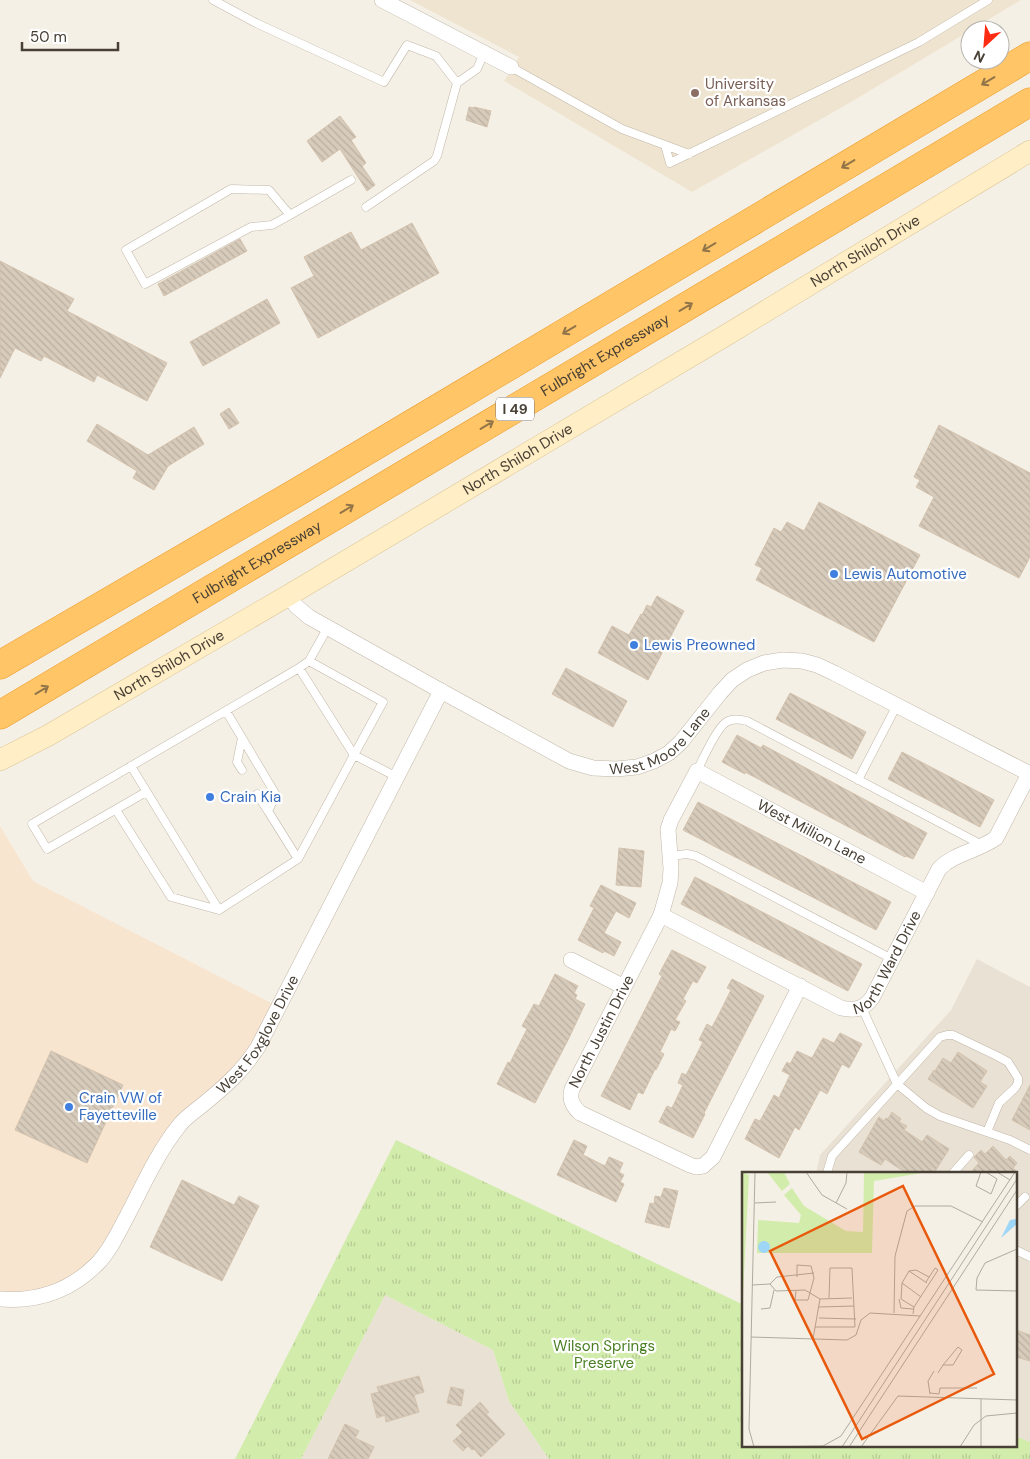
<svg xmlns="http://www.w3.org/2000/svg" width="1030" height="1459" font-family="'DM Sans',sans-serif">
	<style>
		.residential { fill: #e9e1d4 }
		.commercial { fill: #f8e5d0 }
		.education { fill: #efe4cf }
		.grass { fill: url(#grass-tufts) }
		.building { fill: url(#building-back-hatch); stroke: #d3c2ad }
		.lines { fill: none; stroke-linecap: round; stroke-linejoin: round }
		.lane-casing { stroke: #c1b7a8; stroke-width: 9 }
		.street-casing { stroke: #c1b7a8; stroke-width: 16 }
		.secondary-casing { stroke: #dcc594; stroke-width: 22 }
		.highway-casing { stroke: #eb9b2a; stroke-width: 29 }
		.lane { stroke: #fff; stroke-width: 8 }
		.street { stroke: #fff; stroke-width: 15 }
		.secondary { stroke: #ffeec6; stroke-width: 21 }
		.highway { stroke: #ffc567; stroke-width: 28 }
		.oneway { stroke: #917549 }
		.education-dot { fill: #8d6e63; stroke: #fff; stroke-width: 2 }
		.shop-dot { fill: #3f7fe0; stroke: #fff; stroke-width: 2 }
		.labels { text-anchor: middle; stroke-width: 4.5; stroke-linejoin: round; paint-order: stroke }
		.shield { fill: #fff; stroke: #7f7972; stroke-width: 1 }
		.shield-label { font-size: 14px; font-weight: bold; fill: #484035 }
		.education-label { font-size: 15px; fill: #785e54; stroke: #fff; text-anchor: start }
		.street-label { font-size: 15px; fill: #484035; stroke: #fff }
		.shop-label { font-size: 15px; fill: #366cbe; stroke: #fff; text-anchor: start }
		.park-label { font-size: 15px; fill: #4a7f23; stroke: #fff }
		.inset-road { fill: none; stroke: #b0aa9f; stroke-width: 1 }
		.view { fill: #e8590c; fill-opacity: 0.15; stroke: #e8590c; stroke-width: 2.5 }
		.inset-edge { fill: none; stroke: #484035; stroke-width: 2.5 }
	</style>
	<defs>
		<pattern id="grass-tufts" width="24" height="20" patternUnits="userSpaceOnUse" patternTransform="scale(1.25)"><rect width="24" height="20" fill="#d2ecab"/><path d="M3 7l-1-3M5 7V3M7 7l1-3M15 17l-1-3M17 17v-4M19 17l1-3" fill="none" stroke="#b6cb94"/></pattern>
		<pattern id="building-back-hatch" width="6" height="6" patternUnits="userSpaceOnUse" patternTransform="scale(1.25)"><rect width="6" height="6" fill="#d7cbbb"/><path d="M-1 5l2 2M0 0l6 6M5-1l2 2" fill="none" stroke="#baafa1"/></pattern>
	</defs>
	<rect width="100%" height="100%" fill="#f5f0e6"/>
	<path class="residential" d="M977,959L1030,987V1442L1016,1436V1173H816L820,1155L951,1010Z
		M385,1295L493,1350L509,1401L549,1459H301Z"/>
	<path class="commercial" d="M0,826L33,881L279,1007L258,1047L180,1124L112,1244L76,1282L0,1299Z"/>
	<path class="education" d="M410,0H1021L846,105L692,192L504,81L519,57Z"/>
	<path class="grass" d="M396,1140L744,1305V1445H1016V1436L1030,1442V1459H549L509,1401L493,1350L385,1295L301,1459H235Z"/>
	<path class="building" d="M469,107L474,108V107L491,111L487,127L466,120Z
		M340,116L356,137L351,140L366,163L362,166L375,185L367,191L340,149L322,162L307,141Z
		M412,223L439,273L318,338L291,288L314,276L304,257L351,232L361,250Z
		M240,239L247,251L164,296L158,284Z
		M0,261L74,299L67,311L167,363L147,401L97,375L94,382L44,356L41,361L15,348L0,378Z
		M267,299L280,323L203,366L190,342Z
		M229,408L239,423L229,429L220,414Z
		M97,424L148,455L194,427L204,444L168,466L154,490L133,478L137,471L87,441Z
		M939,425L1030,473V557L1019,578L919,526L934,497L916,487L920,480L914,477Z
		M819,502L920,555L874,642L756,580L762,568L755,565L774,528L781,532L787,522L804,531Z
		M657,596L684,611L648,680L598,653L612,626L629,635L641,614L642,615L647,605L651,607Z
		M566,668L627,701L613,727L552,694Z
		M790,693L866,732L852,759L776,719Z
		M737,735L761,748L763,745L927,833L913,859L906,856L905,857L745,772V774L722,762Z
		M902,752L994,800L980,827L888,779Z
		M698,802L891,902L876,930L683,830Z
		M619,848L644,851L641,887L616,885Z
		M695,877L862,964L848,991L681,904Z
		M601,885L636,903L629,918L616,911L604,933L621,942L614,956L604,951L603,953L578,940L594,908L590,906Z
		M672,950L706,967L697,983L693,981L683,999L686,1001L675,1020L680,1022L675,1031L671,1029L660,1052L664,1054L656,1070L655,1069L643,1094L638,1092L630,1110L601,1096L662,976L659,974Z
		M555,974L578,986L574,993L577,995L575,999L585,1004L568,1040L535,1103L497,1084L508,1062L510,1063L527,1029L522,1026L534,1004L539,1006Z
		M732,979L764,996L704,1113L705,1114L693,1138L659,1122L667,1106L672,1108L683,1085L678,1083L682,1073L686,1075L703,1042L699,1040L707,1024L712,1027L717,1018L731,990L727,988Z
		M840,1033L862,1044L849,1068L842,1064L827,1094L820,1090L799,1130L795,1127L779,1158L745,1139L755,1119L760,1121L774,1095L779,1098L790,1075L782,1071L787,1062L790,1064L797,1051L812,1058L823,1038L834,1043Z
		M51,1051L123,1085L87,1163L15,1130Z
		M958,1052L987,1071L980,1082L987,1086L973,1108L928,1079L934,1070L935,1071L943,1058L951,1063Z
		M1030,1085V1130L1012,1120Z
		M892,1112L901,1119L899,1122L907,1126L904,1130L922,1142L927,1135L949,1149L934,1173H906L885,1159L881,1165L859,1152L879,1117L884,1121L886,1118L888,1119Z
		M574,1140L587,1146L583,1155L605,1166L609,1157L623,1163L619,1172L624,1175L620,1182L624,1184L616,1202L557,1175Z
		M993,1146L1006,1160L1010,1156L1017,1163L1013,1168L1018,1173H970L979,1163L974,1157L981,1150L985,1154Z
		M182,1180L234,1205L239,1196L259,1206L222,1281L150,1247Z
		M664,1188L678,1191L669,1228L645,1222L650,1203L654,1204L655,1196L661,1197Z
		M1016,1330L1030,1335V1361L1016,1357Z
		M419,1376L424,1392L414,1395L419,1412L386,1422L385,1415L377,1418L371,1394L379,1392L377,1387Z
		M451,1387L464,1390L461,1406L447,1403Z
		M480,1402L489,1412L486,1414L505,1434L481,1457L474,1449L472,1450L468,1446L463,1451L453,1441L463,1432L456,1425Z
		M345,1424L359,1431L355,1438L374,1447L368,1459H328Z"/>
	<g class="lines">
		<g class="lane-casing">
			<path id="lane" d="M213,0L256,23L384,82L407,45L436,56L457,83
				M511,67L622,129L665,145L670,163L919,42L988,0
				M665,145L689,154
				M366,207L434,161L437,156L457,83L477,69L484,53
				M290,215L272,225L251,227L145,284L126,250L231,189L269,190L290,215L351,180
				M309,661L383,702L354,755L397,777
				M226,711L276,795L268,811L298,859
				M131,766L219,910L298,859L354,755L299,668
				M242,770L237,762L242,738
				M697,771C703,759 715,731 725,723C731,718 739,719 747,721L982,845
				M858,780L897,705
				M146,792L47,849L32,824L299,668L309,661L328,627
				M257,794L268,811
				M116,810L171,897L219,910
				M670,856L687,854L696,856L892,959
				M862,1008L897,1084L926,1108L940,1116L1010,1140L1030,1150
				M827,1173L832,1156L940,1037L947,1035H953L997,1056L1008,1062L1018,1078V1083L1015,1088L999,1103L987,1132
				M953,1173L969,1155
				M1016,1206L1025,1197
				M1016,1250L1030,1257"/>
		</g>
		<g class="street-casing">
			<g id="street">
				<path d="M382,0L511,67"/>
				<path id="s1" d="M289,595L296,606L309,617L441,691L569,761L593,768L616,769L637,767L654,761L669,753L681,742L720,693L732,680L747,670L764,663L783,660L802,661L817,665L834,673L1030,774"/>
				<path id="s2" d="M661,915L841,1008C855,1011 864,1009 872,998L939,869C954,853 978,851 996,838L1029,774"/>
				<path d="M571,960L624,987"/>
				<path id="s3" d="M800,986L713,1157L703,1166L696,1167L690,1165L580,1113C572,1106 569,1099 572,1089L661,915L670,883L671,869L668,829L671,820L697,771L927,893"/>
				<path id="s4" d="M0,1299C37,1302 70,1291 97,1264C109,1252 117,1235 125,1220C142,1188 156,1155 178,1127C185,1117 197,1110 206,1102C228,1084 243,1070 258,1047L441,691"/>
			</g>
		</g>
		<g class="secondary-casing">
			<g id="secondary">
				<path id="s5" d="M0,760L49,735L289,595L728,334L1030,151"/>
			</g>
		</g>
		<g class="highway-casing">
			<g id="highway">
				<path d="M0,665L299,491L1030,56"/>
				<path id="s6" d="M0,715L1030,102"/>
			</g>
		</g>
		<use href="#lane" class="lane"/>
		<use href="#street" class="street"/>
		<use href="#secondary" class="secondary"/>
		<use href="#highway" class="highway"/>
	</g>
	<defs><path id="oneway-shaft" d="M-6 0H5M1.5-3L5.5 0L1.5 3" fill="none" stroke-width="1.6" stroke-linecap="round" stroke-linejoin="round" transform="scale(1.25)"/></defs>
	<g class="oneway">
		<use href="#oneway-shaft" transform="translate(988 81) rotate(149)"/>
		<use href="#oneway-shaft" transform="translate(848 164) rotate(149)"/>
		<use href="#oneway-shaft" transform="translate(709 247) rotate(149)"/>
		<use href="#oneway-shaft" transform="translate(686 307) rotate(-31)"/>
		<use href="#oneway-shaft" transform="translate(569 330) rotate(149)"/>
		<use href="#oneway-shaft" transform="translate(487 425) rotate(-31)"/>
		<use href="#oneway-shaft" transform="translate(347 509) rotate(-31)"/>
		<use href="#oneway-shaft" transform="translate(42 690) rotate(-31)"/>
	</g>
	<circle class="education-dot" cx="695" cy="93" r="5"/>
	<g class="shop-dot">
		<circle cx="834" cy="574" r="5"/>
		<circle cx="634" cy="645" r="5"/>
		<circle cx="210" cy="797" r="5"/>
		<circle cx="69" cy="1107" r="5"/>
	</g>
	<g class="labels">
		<rect class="shield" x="496" y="397.5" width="38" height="23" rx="4"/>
		<g class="shield-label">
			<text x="515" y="414">I 49</text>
		</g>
		<g class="education-label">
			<text x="705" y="89">University<tspan x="705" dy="17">of Arkansas</tspan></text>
		</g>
		<g class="street-label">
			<text dy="5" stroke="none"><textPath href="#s5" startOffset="1004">North Shiloh Drive</textPath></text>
			<text dy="5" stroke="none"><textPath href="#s6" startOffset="704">Fulbright Expressway</textPath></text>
			<text dy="5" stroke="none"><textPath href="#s5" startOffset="599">North Shiloh Drive</textPath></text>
			<text dy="5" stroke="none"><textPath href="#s6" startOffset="299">Fulbright Expressway</textPath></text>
			<text dy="5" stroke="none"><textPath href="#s5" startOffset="194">North Shiloh Drive</textPath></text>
			<text dy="5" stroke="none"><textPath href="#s1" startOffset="429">West Moore Lane</textPath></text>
			<text dy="5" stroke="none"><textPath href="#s3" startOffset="845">West Million Lane</textPath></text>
			<text dy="5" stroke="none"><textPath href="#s2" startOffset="275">North Ward Drive</textPath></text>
			<text dy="5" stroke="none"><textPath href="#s3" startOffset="432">North Justin Drive</textPath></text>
			<text dy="5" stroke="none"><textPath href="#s4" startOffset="390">West Foxglove Drive</textPath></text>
		</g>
		<g class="shop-label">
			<text x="844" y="579">Lewis Automotive</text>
			<text x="644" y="650">Lewis Preowned</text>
			<text x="220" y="802">Crain Kia</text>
			<text x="79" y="1103">Crain VW of<tspan x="79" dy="17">Fayetteville</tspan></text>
		</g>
		<g class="park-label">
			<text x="604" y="1351">Wilson Springs<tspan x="604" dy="17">Preserve</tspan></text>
		</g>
	</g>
	<g transform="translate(742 1172)">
		<rect width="275" height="275" fill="#f5f0e6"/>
		<path d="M0,0L7,3L1,123H0ZM25,0H42L48,12L40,19ZM122,0H186L132,9L130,81H15L16,48L57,51L59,43L42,23L50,16L62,34L104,59L121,60Z" fill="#d2ecab"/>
		<path d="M268,48L274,47L275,52L259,66ZM16 75a6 6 0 1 1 12 0a6 6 0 1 1-12 0Z" fill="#9dd6f7"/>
		<path class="inset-road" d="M64,0L80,23L105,37M239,0L234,14L249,22L255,7L244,0M255,0L268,8M13,31L34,30M94,31L104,11L105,0M275,77L243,91L235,106L234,118L275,119M167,99L174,98L187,105M160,111L179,125M28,112L34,119L63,118L78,127M10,113L28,112L35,105L72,101M54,119L53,128H66L72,106L69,94L55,93V105M157,127L159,136L171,137M77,135L112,134M172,135L159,127L160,111L167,99L185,111M19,137L28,136L32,118M152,141L153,84L165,39L173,34H209L241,50M171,142L172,135L196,98L193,96L184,110M77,146L114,147M73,155H113L110,96H88L87,126M9,165L105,168L114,163L119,148L128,141L178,144M71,167L78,127L110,126M196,201L201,193H211L220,178L216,175L201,193M188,221L197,222L198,216H235M188,222L186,209L192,199M12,275L7,257L13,0M23,275L81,274L99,264L273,0M100,275L275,7M107,275L275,18M119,275L156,224L275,228M218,275L232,253L244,244L275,241M239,275V227"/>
		<path class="view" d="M161,14L252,202L120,267L28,79Z"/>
		<rect width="275" height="275" class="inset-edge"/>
	</g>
	<g transform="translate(985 45) rotate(206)"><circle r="24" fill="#ffffff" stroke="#b6b3ae"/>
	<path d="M0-4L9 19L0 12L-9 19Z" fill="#ff2b13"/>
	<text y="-8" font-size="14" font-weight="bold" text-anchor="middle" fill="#484035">N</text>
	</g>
	<path d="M22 42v8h96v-8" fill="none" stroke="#484035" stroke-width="2.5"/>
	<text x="30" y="42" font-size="15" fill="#484035" stroke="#ffffff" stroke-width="4" paint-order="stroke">50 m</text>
</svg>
